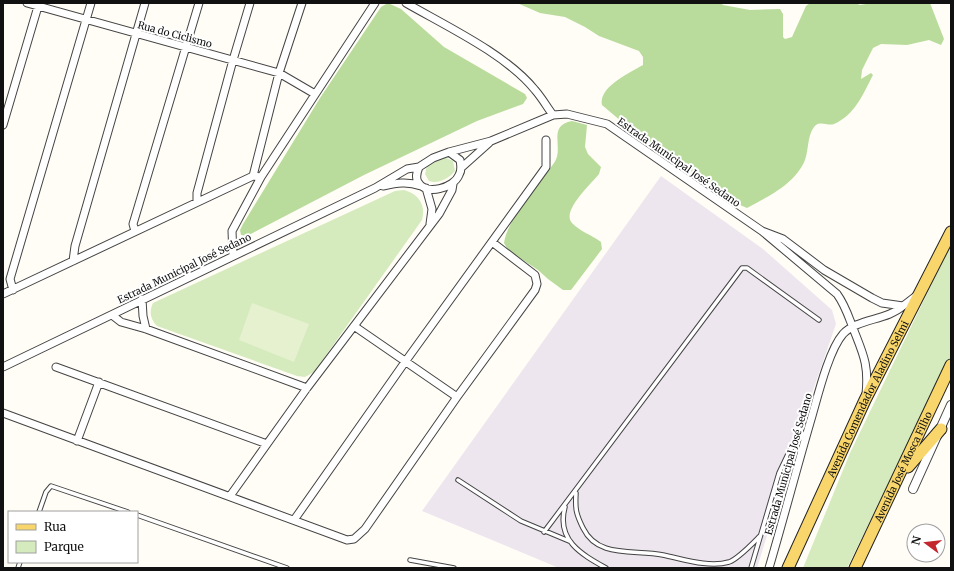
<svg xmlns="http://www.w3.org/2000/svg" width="954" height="571" font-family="Merriweather,serif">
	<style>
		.industrial { fill: #eee6ef }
		.green { fill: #d5ebbd }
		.forest { fill: #b9dc9c }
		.pitch { fill: #e6f2cf }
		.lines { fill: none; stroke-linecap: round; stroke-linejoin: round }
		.service-casing { stroke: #444; stroke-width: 5.5 }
		.minor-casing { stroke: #444; stroke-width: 9 }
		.tertiary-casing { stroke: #444; stroke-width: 10 }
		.primary-casing { stroke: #222; stroke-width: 13 }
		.service { stroke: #fff; stroke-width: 3.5 }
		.minor { stroke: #fff; stroke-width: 7 }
		.tertiary { stroke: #fff; stroke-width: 8 }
		.primary { stroke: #f9d66b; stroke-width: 11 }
		.labels { text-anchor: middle; stroke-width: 4; stroke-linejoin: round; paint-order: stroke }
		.street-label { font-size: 10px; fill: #111; stroke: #fff }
	</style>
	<rect width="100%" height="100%" fill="#fffdf5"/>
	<path class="industrial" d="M661,176L763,249L832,310L836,324L800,428L757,568H559L422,511Z"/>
	<path class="green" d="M444,157L453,161L455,171C448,179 439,184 429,181L425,174L427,166Z
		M404,190C419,194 426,205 422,220L314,372L305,377L297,376L157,326C150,319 149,312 153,303L395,191Z
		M951,244V356L847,568H803L850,453Z"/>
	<path class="forest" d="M388,3L401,9L444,47L525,94L527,98L523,104L477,121L364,175L247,236L241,235L240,230L243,224L320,98L381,7Z
		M517,3H721L723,5L750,10L780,9L783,14V37L785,39L792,37L806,6L810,3H855L860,5L872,3H930L944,39L941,45L929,40L907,45L881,44L873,48L862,70L861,79L871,73L873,75C863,94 855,115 834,124C828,126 821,121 816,125C807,133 809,150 805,160C795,184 769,196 747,208L740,205L728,195L712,186L628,127L602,105C598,87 631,72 643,65V57L639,51L599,36L585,27L565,17L540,13Z
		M572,121L587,125L585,147L588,154L601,167L599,174C591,184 561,211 572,223C579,231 592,235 601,242L602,249L571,290H563L548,279L538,270L508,250L504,243C507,219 540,184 554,163C565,148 546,126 572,121Z"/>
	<path class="pitch" d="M252,303L309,324L294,362L239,340Z"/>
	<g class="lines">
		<g class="service-casing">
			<path id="service" d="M458,480L521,521L569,541
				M576,493C575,509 576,514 583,528C598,559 634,549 663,555C683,559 709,568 729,562C738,559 753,543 760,536
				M565,507C556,540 581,554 606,568
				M39,512L46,492L51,486L128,512
				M137,515L287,568
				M544,532L742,268H747L819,320
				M410,560L454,568
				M18,568L20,562
				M751,568L779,473L790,450L806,432"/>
		</g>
		<g class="minor-casing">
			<path id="minor" d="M27,3L279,73L315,94
				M406,3C446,26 506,54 535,90C542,98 547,107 553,115
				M3,125L39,3
				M449,152L491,141L553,115L567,114L607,124L762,231
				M449,152L460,160C461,165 462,170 459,175C454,188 426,196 418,182C415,177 417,172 419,167L433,158Z
				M461,168L489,143
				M253,176L279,73L302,3
				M383,186C397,183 407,181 421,186
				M426,188L432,209L430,224
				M197,202V193L233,60L250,3
				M135,231L133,224L199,3
				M233,255L232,231L261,177L375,3
				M73,261L75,246L145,3
				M13,290L10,279L91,3
				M3,294L253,176L261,177
				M142,299L143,316L146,329
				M112,315L121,322L146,329L307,388
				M354,326L457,397
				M3,367L375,188L407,169L419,167
				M56,367L267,444
				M866,394C869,364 863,354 853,328C848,315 845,305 837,294L762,231L783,239L824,270L872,298L882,303L903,306L916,296
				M3,413L347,540L354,539L365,529L457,397L535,290L537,284L535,275L492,242
				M77,441L99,382
				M230,496L307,388L439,214L452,190L453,184
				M294,520L405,362L546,167V140
				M769,568C784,517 797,467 812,416C818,395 829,350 843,334C858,318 886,321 903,306"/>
		</g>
		<g class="tertiary-casing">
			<path id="tertiary" d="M913,489L951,405"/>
		</g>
		<g class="primary-casing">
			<g id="primary">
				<path d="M908,467L941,429"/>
				<path id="s1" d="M788,568L865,400L951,232"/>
				<path id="s2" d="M855,568L951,365"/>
			</g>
		</g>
		<use href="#service" class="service"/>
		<use href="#minor" class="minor"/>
		<use href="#tertiary" class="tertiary"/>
		<use href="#primary" class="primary"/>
	</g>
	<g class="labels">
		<g class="street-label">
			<text transform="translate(175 34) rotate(15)" y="4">Rua do Ciclismo</text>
			<text transform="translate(679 162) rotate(35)" y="4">Estrada Municipal José Sedano</text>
			<text transform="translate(184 268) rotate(-26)" y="4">Estrada Municipal José Sedano</text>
			<text dy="4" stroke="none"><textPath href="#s1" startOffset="187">Avenida Comendador Aladino Selmi</textPath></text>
			<text transform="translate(788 464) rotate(-74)" y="4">Estrada Municipal José Sedano</text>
			<text dy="4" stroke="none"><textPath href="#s2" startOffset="112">Avenida José Mosca Filho</textPath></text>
		</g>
	</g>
	<rect width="954" height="571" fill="none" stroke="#111111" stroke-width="8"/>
	<rect x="8" y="511" width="130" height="52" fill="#ffffff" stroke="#a0a0a0"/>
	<rect x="16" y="524" width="20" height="6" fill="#f9d66b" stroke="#a0a0a0"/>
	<text x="44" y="531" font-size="12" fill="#111111">Rua</text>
	<rect x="16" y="541" width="20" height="12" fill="#d5ebbd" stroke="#a0a0a0"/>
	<text x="44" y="551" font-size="12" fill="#111111">Parque</text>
	<g transform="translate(926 543) rotate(285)"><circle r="19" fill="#ffffff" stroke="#a0a0a0"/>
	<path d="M0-3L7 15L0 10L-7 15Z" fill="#c4262e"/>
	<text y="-6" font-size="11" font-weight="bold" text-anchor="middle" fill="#111111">N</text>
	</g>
</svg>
